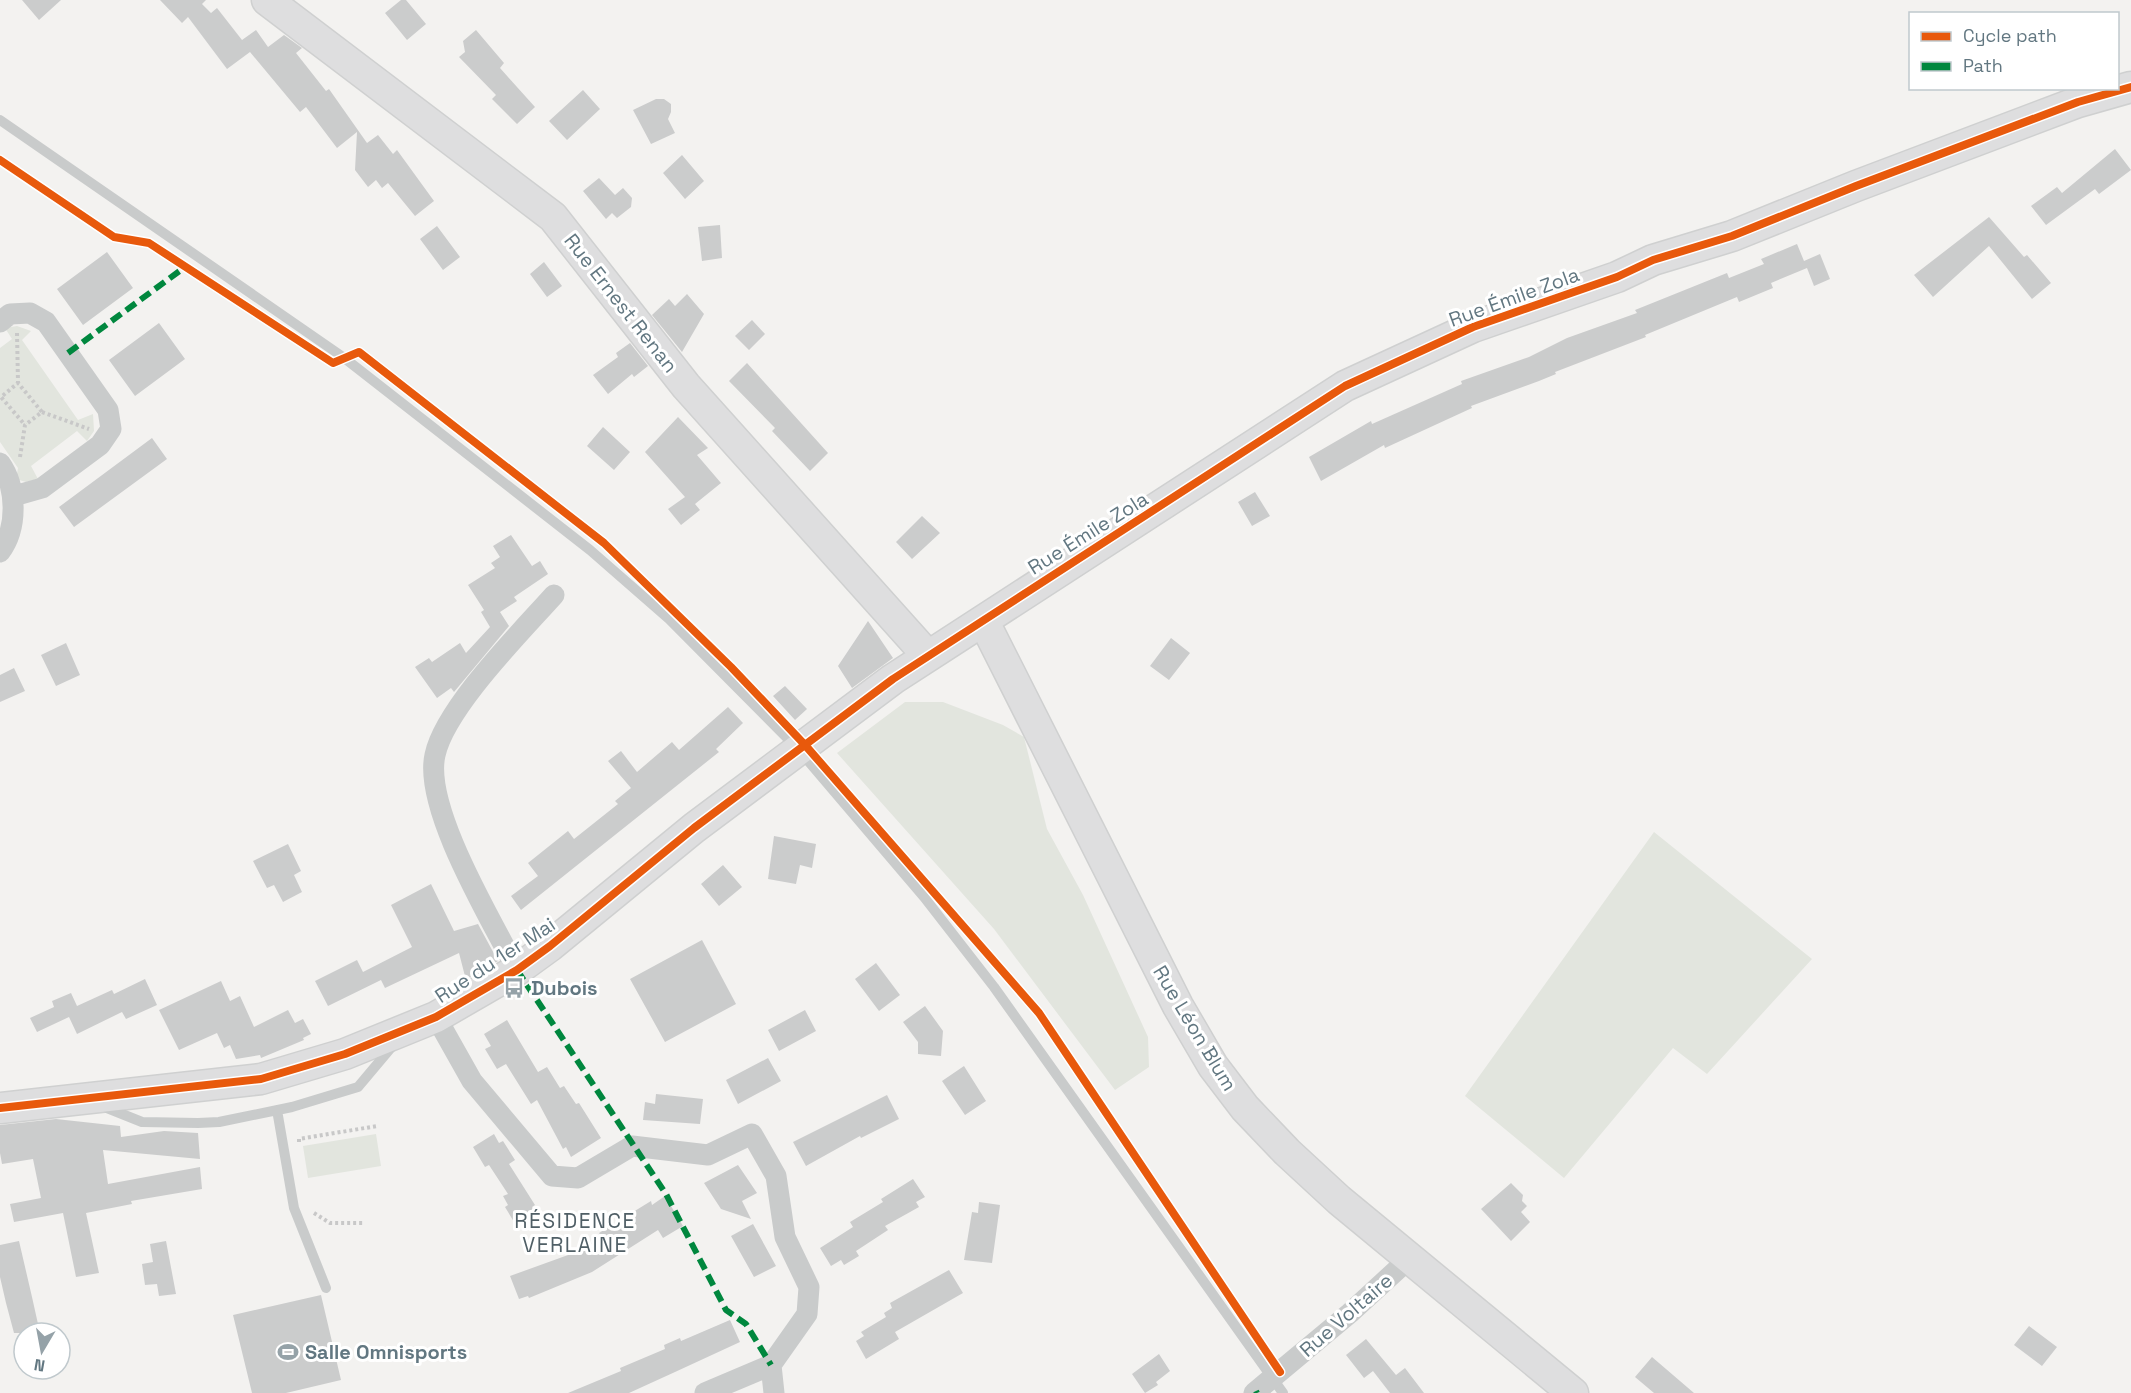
<svg xmlns="http://www.w3.org/2000/svg" width="2131" height="1393" font-family="'Space Grotesk',sans-serif">
	<style>
		.green { fill: #e2e5de }
		.building { fill: #cbcccc }
		.lines { fill: none; stroke-linecap: round; stroke-linejoin: round }
		.secondary-casing { stroke: #cfd0d0; stroke-width: 33 }
		.path { stroke: #c8c8c8; stroke-width: 4; stroke-dasharray: 3 3; stroke-linecap: butt }
		.lane { stroke: #c9cbcb; stroke-width: 10 }
		.street { stroke: #c9cbcb; stroke-width: 21 }
		.secondary { stroke: #dededf; stroke-width: 30 }
		.quiet { stroke: #00873e; stroke-width: 6; stroke-dasharray: 12 6; stroke-linecap: butt }
		.cycleway-casing { stroke: #fff; stroke-width: 11 }
		.cycleway { stroke: #e8590c; stroke-width: 8 }
		.labels { text-anchor: middle; stroke-width: 6; stroke-linejoin: round; paint-order: stroke }
		.street-label { font-size: 20px; fill: #627781; stroke: #fff }
		.poi-label { font-size: 20px; font-weight: bold; fill: #627781; stroke: #fff; text-anchor: start }
		.neighbourhood-label { font-size: 21px; letter-spacing: 1.5px; fill: #505f66; stroke: #fff }
	</style>
	<rect width="100%" height="100%" fill="#f3f2f0"/>
	<path class="green" d="M17,326L31,331L22,340L78,420L93,414L94,431L87,441L77,431L31,466L38,479L26,482L16,479L18,468L0,442V348L12,339L5,328Z
		M905,702H943L1003,725L1024,737L1047,829L1083,895L1148,1037L1149,1067L1115,1090L994,929L837,753Z
		M1654,832L1812,959L1707,1074L1673,1048L1564,1178L1465,1096Z
		M376,1134L381,1166L308,1178L303,1146Z"/>
	<path class="building" d="M22,0H61L39,20Z
		M160,0H206L202,4L211,13L217,8L242,40L256,30L268,47L284,35L302,48L296,53L326,91L329,89L367,143L378,135L393,154L397,150L434,201L415,216L388,183L382,188L376,180L368,187L355,170L357,132L337,148L306,107L300,112L250,52L227,69L188,17L182,23Z
		M401,0H406L426,24L407,40L385,13Z
		M476,30L504,63L500,68L535,107L517,124L492,99L496,95L459,57L465,52L463,41Z
		M583,90L600,109L567,140L549,121Z
		M656,99H664L671,104V112L668,119L675,133L651,144L633,110Z
		M2115,149L2131,170L2099,194L2095,189L2046,225L2031,206L2057,187L2062,193Z
		M682,155L704,181L685,199L663,173Z
		M599,178L615,195L623,188L632,198L631,207L617,218L612,213L606,219L583,191Z
		M1989,217L2024,257L2027,255L2051,283L2032,299L1989,246L1933,297L1914,275Z
		M720,225L722,258L702,261L698,227Z
		M437,226L460,257L443,270L420,239Z
		M1797,244L1804,261L1820,254L1830,279L1814,286L1807,268L1771,283L1773,288L1739,302L1737,297L1645,335L1646,337L1555,372L1556,374L1539,381L1471,406L1472,408L1385,448L1384,445L1321,481L1309,457L1371,421L1372,424L1462,384L1461,381L1529,357L1567,338L1637,313L1635,310L1727,273L1729,278L1764,264L1761,259Z
		M107,252L133,288L83,325L57,289Z
		M544,262L562,286L547,297L530,274Z
		M687,294L704,314L682,352L652,315L669,299L675,306Z
		M752,320L765,334L749,350L735,336Z
		M159,323L185,359L135,396L109,360Z
		M630,343L648,366L634,377L632,374L608,394L593,375L618,357L616,353Z
		M747,363L828,453L810,471L772,431L775,428L729,381Z
		M678,417L708,448L697,455L721,483L695,504L700,510L681,525L668,509L685,497L645,452Z
		M603,427L630,452L614,470L587,446Z
		M152,438L167,459L74,527L59,507Z
		M1255,492L1270,516L1252,526L1238,502Z
		M922,516L940,533L912,559L896,542Z
		M511,535L532,566L540,561L548,574L514,597L517,601L500,612L509,626L454,692L451,688L437,698L415,667L429,658L432,662L460,643L466,653L490,627L481,612L484,610L468,585L495,568L491,563L500,557L493,546Z
		M868,621L893,658L852,688L838,666Z
		M1171,638L1190,653L1169,680L1150,666Z
		M66,643L80,675L56,686L41,655Z
		M14,668L25,691L0,702V675Z
		M785,686L807,709L795,720L773,696Z
		M728,707L743,723L716,749L719,752L521,910L511,896L538,876L528,863L568,831L574,839L618,804L615,801L631,788L608,761L621,751L637,772L672,742L679,750Z
		M774,836L816,844L812,868L800,865L796,884L768,879Z
		M288,844L301,871L294,875L302,892L283,902L274,885L267,888L253,861Z
		M723,865L742,887L719,906L701,884Z
		M431,884L454,931L478,924L498,961L466,980L459,953L385,988L381,980L328,1006L315,981L357,960L363,972L412,947L391,905Z
		M702,940L736,1004L665,1042L630,979Z
		M876,963L900,995L879,1011L855,979Z
		M145,979L157,1005L126,1019L122,1012L77,1034L69,1017L37,1032L30,1018L54,1007L52,1001L71,993L77,1006L112,990L114,994Z
		M221,981L230,1001L240,996L254,1027L288,1010L295,1023L303,1019L311,1034L303,1038L304,1040L261,1058L260,1055L236,1059L230,1045L224,1048L217,1033L179,1050L159,1010Z
		M925,1006L943,1031L941,1056L918,1054V1042L903,1022Z
		M805,1010L816,1031L779,1051L768,1030Z
		M507,1020L538,1072L547,1067L560,1088L564,1086L576,1104L579,1103L601,1138L571,1157L566,1147L563,1149L537,1100L531,1104L506,1064L497,1069L485,1049L491,1046L484,1034Z
		M768,1058L781,1081L738,1104L726,1080Z
		M964,1066L986,1101L965,1115L942,1081Z
		M656,1094L703,1099L700,1124L643,1120L645,1102L655,1104Z
		M887,1095L899,1119L861,1138L860,1136L806,1166L793,1142Z
		M56,1119L120,1126L121,1137L164,1131L198,1133L200,1159L103,1150L108,1184L200,1167L202,1189L131,1201L132,1204L86,1213L99,1273L76,1277L63,1213L14,1222L10,1204L41,1198L33,1159L2,1164L0,1153V1125Z
		M494,1134L499,1143L503,1141L515,1160L509,1164L535,1205L532,1207L536,1215L517,1227L505,1207L508,1205L503,1196L508,1194L489,1165L485,1167L473,1147Z
		M738,1165L757,1193L742,1201L751,1219L721,1209L704,1183Z
		M913,1179L925,1197L916,1202L919,1207L885,1226L888,1230L856,1251L859,1256L844,1265L841,1260L831,1266L820,1248L853,1227L850,1222L883,1202L881,1199Z
		M1511,1183L1523,1195L1522,1201L1527,1206L1521,1212L1530,1222L1511,1241L1481,1209Z
		M665,1196L683,1226L663,1238L658,1230L592,1272L529,1298L528,1296L519,1299L510,1276L593,1246L591,1243L601,1236L599,1233L651,1201L652,1205Z
		M979,1202L1000,1205L992,1263L964,1260L972,1212L978,1213Z
		M753,1224L776,1266L754,1277L731,1236Z
		M19,1241L32,1297L40,1333H14L6,1303L0,1277V1245Z
		M166,1241L176,1294L159,1296L157,1284L145,1285L142,1264L153,1262L150,1244Z
		M949,1270L963,1293L895,1332L899,1339L866,1359L856,1341L864,1336L861,1332L886,1317L884,1313L892,1308L890,1303Z
		M321,1295L341,1380L286,1393H252L233,1315Z
		M730,1320L740,1342L675,1372L629,1393H568L621,1371L620,1368L665,1349L664,1345L680,1338L681,1341Z
		M2029,1326L2057,1347L2042,1366L2014,1345Z
		M1366,1339L1396,1375L1405,1368L1424,1393H1390L1373,1371L1364,1378L1346,1355Z
		M1159,1354L1170,1371L1156,1382L1158,1385L1145,1393L1132,1374Z
		M1652,1357L1694,1393H1654L1635,1377Z"/>
	<g class="lines">
		<g class="secondary-casing">
			<path id="secondary" d="M267,0L553,217L686,386L928,656
				M984,622L1178,1006L1213,1066L1245,1108L1287,1152L1339,1200L1573,1393
				M0,1108L261,1079L345,1054L436,1017L517,970L550,946L694,828L893,679L1345,386L1473,327L1617,277L1653,260L1732,236L1856,186L2078,102L2131,87"/>
		</g>
		<path class="path" d="M17,333L18,383
			M42,412L89,429
			M20,457L25,425L42,412L18,383L1,397L25,425
			M299,1142V1139L377,1126
			M314,1213L330,1223H364"/>
		<path class="lane" d="M0,120L343,357L590,550L669,619L798,749L924,897L994,987L1283,1393
			M103,1101L107,1108L142,1122L198,1123L219,1122L292,1107L358,1087L395,1043
			M277,1110L294,1208L326,1288"/>
		<path class="street" d="M0,322L10,314L30,313L46,322L108,410L111,429L100,445L42,488L14,496
			M0,463C17,487 18,528 0,552
			M517,970C492,921 423,808 435,755C445,708 521,632 554,595
			M436,1017L472,1081L552,1176L578,1178L632,1146L708,1155L752,1134L776,1176L785,1237L809,1287L807,1314L771,1365L774,1393
			M705,1393L771,1365
			M1254,1393L1350,1313L1399,1268L1406,1256"/>
		<use href="#secondary" class="secondary"/>
		<path class="quiet" d="M68,353L185,267
			M517,970L666,1194L726,1310L746,1324L771,1365
			M1256,1391L1257,1393"/>
		<g class="cycleway-casing">
			<path id="cycleway" d="M0,160L114,237L149,243L333,363L359,352L604,543L731,667L805,745L1039,1013L1280,1372
				M0,1108L261,1079L345,1054L436,1017L517,970L550,946L694,828L893,679L1345,386L1473,327L1617,277L1653,260L1732,236L1856,186L2078,102L2131,87"/>
		</g>
		<use href="#cycleway" class="cycleway"/>
	</g>
	<defs>
		<g id="bus-bare" transform="scale(1.62)"><path d="M-5-6H5V4H4V6H2V4H-2V6H-4V4H-5ZM-3.5-4V0h7V-4ZM-3.5 1.2v1.5H-2V1.2ZM2 1.2v1.5H3.5V1.2Z" fill="#95a2a8" stroke="#fff" stroke-width="2.5" paint-order="stroke"/></g>
		<g id="stadium-bare" transform="scale(1.62)"><path d="M0-5a6.5 5 0 1 0 0 10a6.5 5 0 1 0 0-10ZM-3.5-1.8h7v3.6h-7Z" fill="#95a2a8" stroke="#fff" stroke-width="2.5" paint-order="stroke"/></g>
	</defs>
	<g fill-rule="evenodd">
		<use href="#bus-bare" x="514" y="988"/>
		<use href="#stadium-bare" x="288" y="1352"/>
	</g>
	<g class="labels">
		<g class="street-label">
			<text transform="translate(1514 297) rotate(-20)" y="7">Rue Émile Zola</text>
			<text transform="translate(621 303) rotate(52)" y="7">Rue Ernest Renan</text>
			<text transform="translate(1088 533) rotate(-32)" y="7">Rue Émile Zola</text>
			<text transform="translate(495 960) rotate(-33)" y="7">Rue du 1er Mai</text>
			<text transform="translate(1195 1028) rotate(59)" y="7">Rue Léon Blum</text>
			<text transform="translate(1346 1315) rotate(-41)" y="7">Rue Voltaire</text>
		</g>
		<g class="poi-label">
			<text x="531" y="995">Dubois</text>
			<text x="305" y="1359">Salle Omnisports</text>
		</g>
		<g class="neighbourhood-label">
			<text x="575" y="1228">RÉSIDENCE<tspan x="575" dy="24">VERLAINE</tspan></text>
		</g>
	</g>
	<rect x="1909" y="12" width="210" height="78" fill="#ffffff" stroke="#c0c9cd" stroke-width="1.5"/>
	<rect x="1921" y="32" width="30" height="9" fill="#e8590c" stroke="#c0c9cd" stroke-width="1.5"/>
	<text x="1963" y="42" font-size="18" fill="#627781">Cycle path</text>
	<rect x="1921" y="62" width="30" height="9" fill="#00873e" stroke="#c0c9cd" stroke-width="1.5"/>
	<text x="1963" y="72" font-size="18" fill="#627781">Path</text>
	<g transform="translate(42 1351) rotate(190)"><circle r="28" fill="#ffffff" stroke="#c0c9cd" stroke-width="1.5"/>
	<path d="M0-4.5L10 22L0 15L-10 22Z" fill="#95a2a8"/>
	<text y="-9" font-size="16" font-weight="bold" text-anchor="middle" fill="#627781">N</text>
	</g>
</svg>
